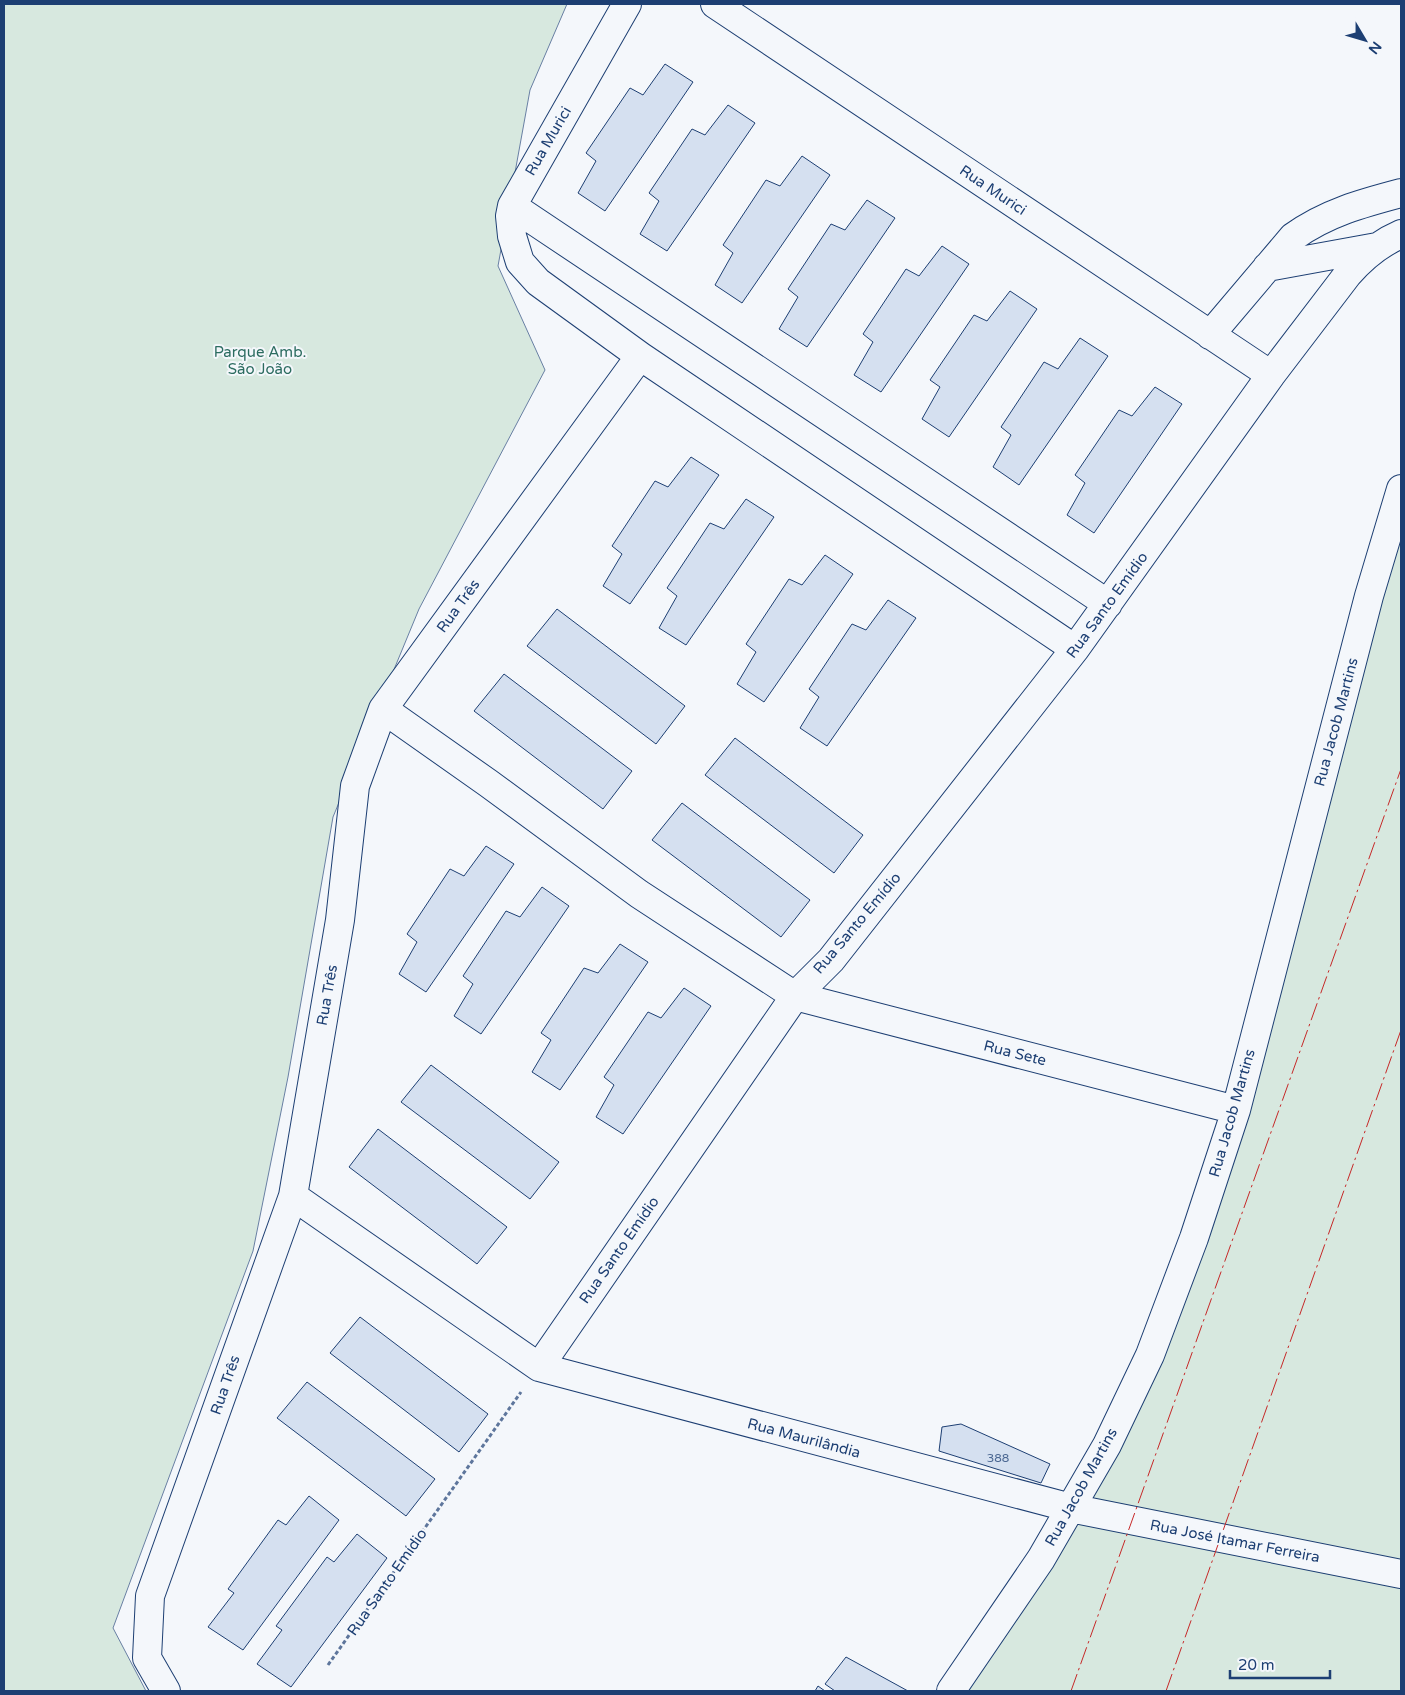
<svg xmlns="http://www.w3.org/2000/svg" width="1405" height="1695" font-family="'Varela Round',sans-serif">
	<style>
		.green { fill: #d7e8df; stroke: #687fa3 }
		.building { fill: #d5e0f0; stroke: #1d3f73 }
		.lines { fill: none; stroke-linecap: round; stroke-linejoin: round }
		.minor-casing { stroke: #1d3f73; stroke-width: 30 }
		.path { stroke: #5e769c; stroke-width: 3; stroke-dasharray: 4 2.5; stroke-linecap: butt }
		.minor { stroke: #f4f7fb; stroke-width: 28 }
		.power { stroke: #c62828; stroke-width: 1; stroke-dasharray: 18 4 2.5 4; stroke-linecap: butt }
		.labels { text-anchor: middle; stroke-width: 4; stroke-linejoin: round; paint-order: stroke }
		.number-label { font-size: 12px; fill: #4b6792 }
		.street-label { font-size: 15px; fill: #1d3f73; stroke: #f4f7fb }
		.park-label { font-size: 15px; fill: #2c6c60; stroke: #f4f7fb }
	</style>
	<rect width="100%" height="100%" fill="#f4f7fb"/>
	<path class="green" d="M4,4H567L530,90L498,266L545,370L419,609L333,817L288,1077L253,1251L113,1628L146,1691H4Z
		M1401,505V1691H961L1150,1355Z"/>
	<path class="building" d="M665,64L693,82L605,211L578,193L596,161L586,153L630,88L643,95Z
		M728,105L755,123L667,251L640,234L659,201L649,193L692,129L705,135Z
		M802,156L830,175L742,303L715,285L733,253L723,245L766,180L780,186Z
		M867,200L895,218L807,347L779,329L798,297L788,289L831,224L845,230Z
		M942,246L969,264L881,392L854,375L873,342L863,334L906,269L919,276Z
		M1010,291L1037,309L949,437L922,419L940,387L930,380L974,315L987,321Z
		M1080,338L1108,356L1019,485L993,467L1011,435L1001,427L1044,362L1058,369Z
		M1155,387L1182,404L1094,533L1067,515L1085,483L1075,475L1119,410L1132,416Z
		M691,457L719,475L630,604L603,586L622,554L612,546L655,481L668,487Z
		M746,499L774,517L686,645L659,628L677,596L667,588L710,523L724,529Z
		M825,555L853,574L764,702L737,684L756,652L746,644L789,579L802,585Z
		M888,600L916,618L827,746L800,728L819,697L809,689L852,624L866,630Z
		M557,609L685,706L656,744L527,646Z
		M504,674L632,771L603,809L474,711Z
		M735,738L863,835L834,873L705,775Z
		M682,803L810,900L781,937L652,840Z
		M486,846L514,864L426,992L399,974L417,942L407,934L450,869L464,876Z
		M542,887L569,906L481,1034L454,1016L473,984L463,976L506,911L520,917Z
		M620,944L648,962L560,1090L532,1072L551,1040L541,1033L584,968L598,973Z
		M684,988L711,1006L623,1134L596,1117L614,1085L604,1077L648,1012L661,1018Z
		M431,1065L559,1162L530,1199L401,1102Z
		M378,1129L507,1227L477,1264L349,1167Z
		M360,1317L488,1414L459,1452L330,1353Z
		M307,1382L435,1479L406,1516L277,1418Z
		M961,1424L1050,1464L1041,1483L939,1451L942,1427Z
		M309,1496L339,1520L243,1650L208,1627L234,1593L228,1589L278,1520L286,1525Z
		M357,1534L387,1558L291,1687L257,1664L282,1630L276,1626L327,1557L334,1562Z
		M846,1657L908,1691H835L825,1684Z
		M818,1686L825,1691H815Z"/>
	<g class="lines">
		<g class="minor-casing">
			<path id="minor" d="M627,4L512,206L510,216L512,236L520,262L538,282L640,356L1075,649
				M715,4L1271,375
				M512,206L1108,604
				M1267,267L1377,247
				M1210,335L1293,237C1326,213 1363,203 1401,193
				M383,709L488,783L639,894L795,996L1236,1110
				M293,1196L539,1367L1075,1509L1401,1574
				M539,1367L795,996L831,960L1075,649L1271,375L1348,274C1363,257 1380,243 1401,234
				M166,1691L147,1658L150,1596L293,1196L340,920L355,786L383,709L640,356
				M951,1691L1041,1559L1107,1445L1150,1355L1194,1238L1236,1110L1369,596L1401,489"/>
		</g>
		<path class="path" d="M328,1665L521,1392"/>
		<use href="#minor" class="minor"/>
		<path class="power" d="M1071,1691L1401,769
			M1166,1691L1401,1030"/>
	</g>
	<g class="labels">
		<g class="number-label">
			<text x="998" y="1462">388</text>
		</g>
		<g class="street-label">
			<text transform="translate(548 141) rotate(-60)" y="5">Rua Murici</text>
			<text transform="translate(993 190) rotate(34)" y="5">Rua Murici</text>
			<text transform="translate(1107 605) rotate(-54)" y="5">Rua Santo Emídio</text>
			<text transform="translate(458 606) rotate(-54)" y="5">Rua Três</text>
			<text transform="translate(1336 722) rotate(-75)" y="5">Rua Jacob Martins</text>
			<text transform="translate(857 923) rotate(-50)" y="5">Rua Santo Emídio</text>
			<text transform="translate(327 995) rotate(-80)" y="5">Rua Três</text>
			<text transform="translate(1015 1053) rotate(14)" y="5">Rua Sete</text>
			<text transform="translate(1232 1113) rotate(-74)" y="5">Rua Jacob Martins</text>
			<text transform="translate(619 1250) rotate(-55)" y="5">Rua Santo Emídio</text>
			<text transform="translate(225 1385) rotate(-71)" y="5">Rua Três</text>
			<text transform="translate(804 1438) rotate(15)" y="5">Rua Maurilândia</text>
			<text transform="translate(1081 1487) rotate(-61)" y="5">Rua Jacob Martins</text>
			<text transform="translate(1235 1541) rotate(11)" y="5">Rua José Itamar Ferreira</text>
			<text transform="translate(387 1582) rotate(-55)" y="5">Rua Santo Emídio</text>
		</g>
		<g class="park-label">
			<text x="260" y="357">Parque Amb.<tspan x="260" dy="17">São João</tspan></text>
		</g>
	</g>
	<rect width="1405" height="1695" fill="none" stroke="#1d3f73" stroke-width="10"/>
	<g transform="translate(1365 40) rotate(128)" stroke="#f4f7fb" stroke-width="4" paint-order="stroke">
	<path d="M0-4L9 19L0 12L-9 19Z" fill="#1d3f73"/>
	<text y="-8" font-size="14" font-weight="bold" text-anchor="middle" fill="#1d3f73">N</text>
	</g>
	<path d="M1230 1670v8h100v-8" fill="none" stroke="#1d3f73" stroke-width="2.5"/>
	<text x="1238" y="1670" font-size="15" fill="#1d3f73" stroke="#f4f7fb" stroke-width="4" paint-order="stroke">20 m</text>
</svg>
